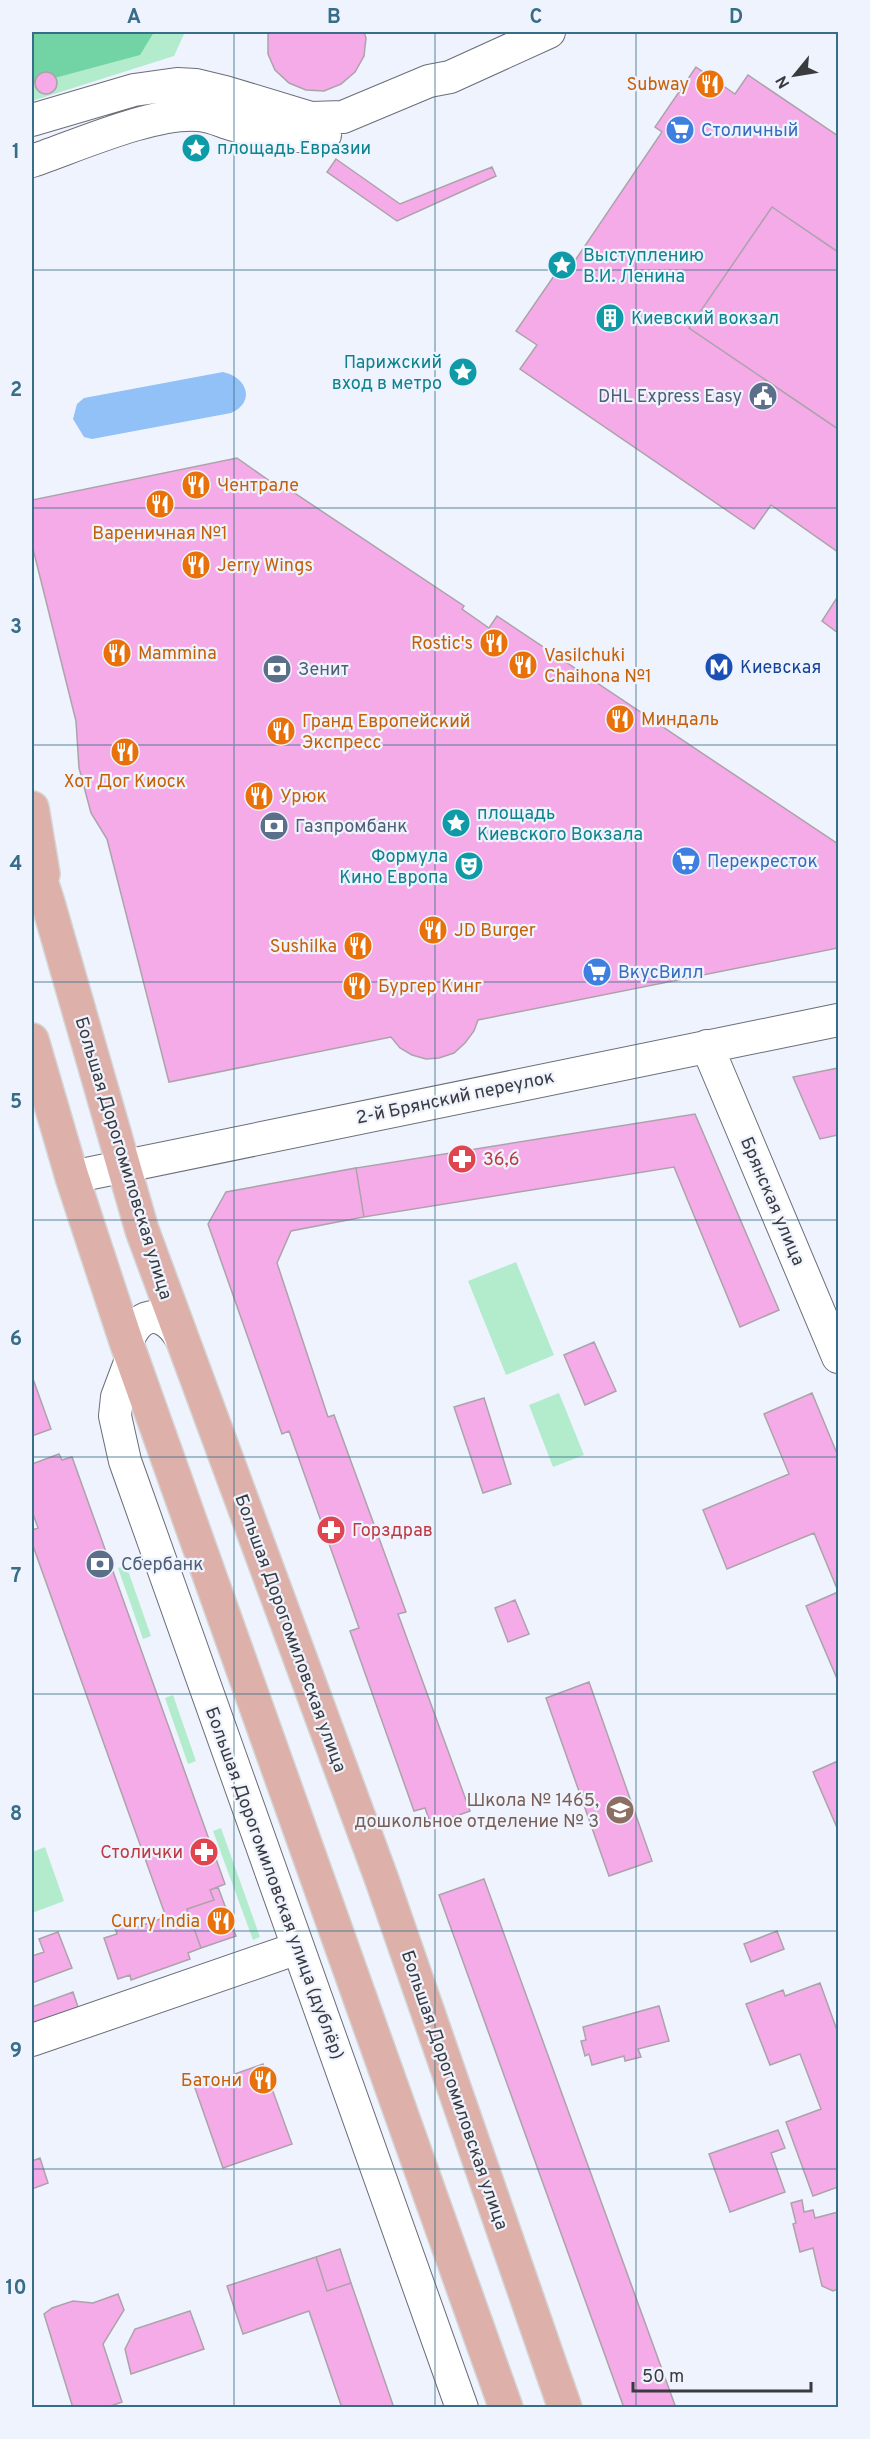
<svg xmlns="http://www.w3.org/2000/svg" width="870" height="2439" font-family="Overpass,sans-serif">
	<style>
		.green { fill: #b2eccd }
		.forest { fill: #72d3a4 }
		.water { fill: #91c1f6 }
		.building { fill: #f5abe7; stroke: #aca3aa; stroke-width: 1.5 }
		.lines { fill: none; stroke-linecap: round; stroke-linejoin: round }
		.minor-casing { stroke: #6a6e77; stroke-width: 34 }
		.major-casing { stroke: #d4d4d5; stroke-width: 36 }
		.minor { stroke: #fff; stroke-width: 32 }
		.major { stroke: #ddb0aa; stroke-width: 33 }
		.grid { fill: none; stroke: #376d88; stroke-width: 1.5; stroke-opacity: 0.55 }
		.labels { text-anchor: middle; stroke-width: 4.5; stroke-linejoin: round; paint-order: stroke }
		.food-label { font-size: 18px; fill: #c56008; stroke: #eff3fe; text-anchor: start }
		.shop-label { font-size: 18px; fill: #366cbe; stroke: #eff3fe; text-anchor: start }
		.culture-label { font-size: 18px; fill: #0d838f; stroke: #eff3fe; text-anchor: start }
		.service-label { font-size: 18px; fill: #4e5e75; stroke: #eff3fe; text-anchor: start }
		.transit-label { font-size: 18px; fill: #164399; stroke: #eff3fe; text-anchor: start }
		.street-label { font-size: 18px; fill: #3a3b3f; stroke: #eff3fe }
		.health-label { font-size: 18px; fill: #be3a42; stroke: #eff3fe; text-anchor: start }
		.education-label { font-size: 18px; fill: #785e54; stroke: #eff3fe; text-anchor: end }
		.neatline { fill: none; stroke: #376d88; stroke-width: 2 }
		.grid-label { font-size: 20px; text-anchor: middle; font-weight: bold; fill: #376d88 }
	</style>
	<rect width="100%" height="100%" fill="#eff3fe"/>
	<path class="green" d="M32,32H185L174,56L32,101Z
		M516,1262L554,1355L506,1375L468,1281Z
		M559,1393L584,1455L553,1467L529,1405Z
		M126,1565L151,1636L143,1639L118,1568Z
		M173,1695L196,1761L188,1764L165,1698Z
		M221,1828L260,1937L253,1940L213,1831Z
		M45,1847L64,1901L32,1913V1852Z"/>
	<path class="forest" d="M32,32H154L140,55L32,84Z"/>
	<path class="water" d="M223,372C247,377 256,402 231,413L92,439L84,437L73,419L77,404L84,398Z"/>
	<path class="building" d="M268,32H364L366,38L364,56L355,72L341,84L324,91L306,90L289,83L275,70L268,54Z
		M696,67L735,94L748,75L838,136V252L772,207L689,328L838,429V552L771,505L754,529L520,369L537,345L516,331L567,257L574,262L662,132L655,127Z
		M35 83a11 11 0 1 1 22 0a11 11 0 1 1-22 0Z
		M336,159L400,204L492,167L496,176L397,221L327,172Z
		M772,207L838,252V429L689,328Z
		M237,458L281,489L284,486L464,606L462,609L489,628L497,616L838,844V948L478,1020L474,1031L465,1043L454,1053L439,1058L426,1059L412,1055L400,1048L391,1037L169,1082L107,839L91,813L79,768L76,721L32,545V500Z
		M838,596V633L822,621Z
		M838,1068V1135L820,1139L793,1077Z
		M695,1114L779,1310L740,1327L674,1167L364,1217L356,1168Z
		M356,1168L364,1217L291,1231L277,1263L328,1417L334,1415L406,1612L398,1614L470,1811L431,1825L425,1808L414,1811L350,1631L359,1628L289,1431L282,1434L208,1224L226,1192Z
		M594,1342L616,1391L585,1405L564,1355Z
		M32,1376L51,1429L32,1436Z
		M812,1393L838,1456V1591L814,1533L727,1569L703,1510L789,1474L764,1414Z
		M484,1398L511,1484L483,1493L454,1407Z
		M59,1454L62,1460L72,1457L225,1884L210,1890L214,1900L187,1909L201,1948L188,1953L190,1959L131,1980L130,1975L118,1979L104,1938L117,1934L114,1925L131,1919L134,1928L166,1917L32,1543V1530L38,1528L32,1511V1464Z
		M838,1592V1681L806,1606Z
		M515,1600L529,1634L508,1642L495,1608Z
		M589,1682L652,1861L609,1876L546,1698Z
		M838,1761V1830L813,1772Z
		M484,1879L676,2408H624L439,1895Z
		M218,1887L236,1936L201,1948L187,1909L214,1900L210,1890Z
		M777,1931L784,1949L751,1962L744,1944Z
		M58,1932L72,1968L32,1983V1956L44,1952L39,1939Z
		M820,1983L838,2033V2187L813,2196L786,2122L821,2109L800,2054L770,2065L746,2004L783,1990L785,1996Z
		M73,1992L80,2013L32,2030V2007Z
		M659,2006L669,2041L638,2049L641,2057L625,2061L624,2056L592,2065L589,2054L585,2056L581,2041L586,2040L583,2027Z
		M263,2064L292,2144L223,2168L195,2088Z
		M778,2130L785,2148L771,2153L785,2192L730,2212L709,2154Z
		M40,2158L48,2183L32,2189V2161Z
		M802,2200L804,2212L813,2210L815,2218L838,2212V2289L833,2291L822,2286L813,2248L800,2252L793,2224L796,2223L791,2203Z
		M340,2249L351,2283L327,2291L316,2257Z
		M316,2257L327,2291L351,2283L394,2408H342L309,2311L243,2334L227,2286Z
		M118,2294L124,2310L103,2344L122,2402L105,2408H73L44,2314L52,2308L73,2301L93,2303Z
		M190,2311L204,2349L131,2374L125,2349L135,2329Z"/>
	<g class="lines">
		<g class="minor-casing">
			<path id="minor" d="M32,120L134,90L177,84L196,85L225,92L311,118L343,117L429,81L450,77L549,32
				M32,161C76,146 154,111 199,115C212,116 223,122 234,125C260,133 299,139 325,135
				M707,1046L838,1357
				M72,1177L838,1020
				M127,1344C136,1313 161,1307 179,1335
				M132,1357L117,1397L115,1416L125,1461L462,2408
				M32,2040L298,1948"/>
		</g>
		<g class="major-casing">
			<path id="major" d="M32,808L43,874
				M32,853L48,903L142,1230L382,1880L565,2408
				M32,1040L72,1177L127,1344L506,2408"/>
		</g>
		<use href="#minor" class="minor"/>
		<use href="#major" class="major"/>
	</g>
	<path class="grid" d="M234,32V2408M435,32V2408M636,32V2408M32,270H838M32,508H838M32,745H838M32,982H838M32,1220H838M32,1457H838M32,1694H838M32,1931H838M32,2169H838"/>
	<defs>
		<g id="restaurant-disc" transform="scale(1.5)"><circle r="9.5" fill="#e8710a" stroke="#eff3fe"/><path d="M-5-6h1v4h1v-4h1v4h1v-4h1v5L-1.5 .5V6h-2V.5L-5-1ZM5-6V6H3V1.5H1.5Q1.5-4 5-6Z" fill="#fff"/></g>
		<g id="supermarket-disc" transform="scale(1.5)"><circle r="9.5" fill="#3f7fe0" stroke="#eff3fe"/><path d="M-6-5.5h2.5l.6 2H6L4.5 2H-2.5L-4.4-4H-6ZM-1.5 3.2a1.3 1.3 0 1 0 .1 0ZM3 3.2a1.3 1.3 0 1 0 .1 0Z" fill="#fff"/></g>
		<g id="sight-disc" transform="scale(1.5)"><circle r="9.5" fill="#0f9aa8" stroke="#eff3fe"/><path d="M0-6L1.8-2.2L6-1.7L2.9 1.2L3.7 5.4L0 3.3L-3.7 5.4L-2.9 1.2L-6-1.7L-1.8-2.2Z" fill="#fff"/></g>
		<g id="building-disc" transform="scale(1.5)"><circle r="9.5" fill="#0f9aa8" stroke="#eff3fe"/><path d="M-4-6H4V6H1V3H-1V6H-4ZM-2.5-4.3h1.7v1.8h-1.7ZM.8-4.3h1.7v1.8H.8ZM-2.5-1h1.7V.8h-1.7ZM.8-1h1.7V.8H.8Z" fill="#fff"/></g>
		<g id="civic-disc" transform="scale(1.5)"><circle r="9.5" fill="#5c6f8a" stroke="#eff3fe"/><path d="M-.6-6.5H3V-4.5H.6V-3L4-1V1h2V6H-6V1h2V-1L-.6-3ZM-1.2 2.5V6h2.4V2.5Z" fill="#fff"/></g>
		<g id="metro-disc" transform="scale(1.5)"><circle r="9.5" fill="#1a4fb4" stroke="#eff3fe"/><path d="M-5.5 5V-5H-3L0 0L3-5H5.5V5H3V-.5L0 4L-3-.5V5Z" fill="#fff"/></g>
		<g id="bank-disc" transform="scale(1.5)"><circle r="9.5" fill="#5c6f8a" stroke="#eff3fe"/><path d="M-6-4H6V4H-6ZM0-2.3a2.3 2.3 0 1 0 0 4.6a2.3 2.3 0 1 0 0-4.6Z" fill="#fff"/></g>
		<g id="theatre-disc" transform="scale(1.5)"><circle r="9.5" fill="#0f9aa8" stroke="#eff3fe"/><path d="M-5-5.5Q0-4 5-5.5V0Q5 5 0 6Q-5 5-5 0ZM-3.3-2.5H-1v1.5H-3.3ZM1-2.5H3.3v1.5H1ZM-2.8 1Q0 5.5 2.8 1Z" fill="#fff"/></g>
		<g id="pharmacy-disc" transform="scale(1.5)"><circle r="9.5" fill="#e0444e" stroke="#eff3fe"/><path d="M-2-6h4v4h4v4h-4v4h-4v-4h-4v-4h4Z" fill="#fff"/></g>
		<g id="school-disc" transform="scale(1.5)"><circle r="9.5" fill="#8d6e63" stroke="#eff3fe"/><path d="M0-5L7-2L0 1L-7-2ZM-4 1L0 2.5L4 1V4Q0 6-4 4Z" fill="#fff"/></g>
	</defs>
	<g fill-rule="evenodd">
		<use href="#restaurant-disc" x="710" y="84"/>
		<use href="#supermarket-disc" x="680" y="130"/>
		<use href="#sight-disc" x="196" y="148"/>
		<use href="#sight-disc" x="562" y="265"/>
		<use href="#building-disc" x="610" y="318"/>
		<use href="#sight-disc" x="463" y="372"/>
		<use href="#civic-disc" x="763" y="396"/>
		<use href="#restaurant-disc" x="196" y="485"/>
		<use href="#restaurant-disc" x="160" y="504"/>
		<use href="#restaurant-disc" x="196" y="565"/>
		<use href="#restaurant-disc" x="494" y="643"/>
		<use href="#restaurant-disc" x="117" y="653"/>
		<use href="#restaurant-disc" x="523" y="665"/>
		<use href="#metro-disc" x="719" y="667"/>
		<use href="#bank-disc" x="277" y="669"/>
		<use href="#restaurant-disc" x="620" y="719"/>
		<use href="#restaurant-disc" x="281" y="731"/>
		<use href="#restaurant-disc" x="125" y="752"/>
		<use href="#restaurant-disc" x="259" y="796"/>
		<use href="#sight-disc" x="456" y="823"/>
		<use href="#bank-disc" x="274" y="826"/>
		<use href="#supermarket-disc" x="686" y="861"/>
		<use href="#theatre-disc" x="469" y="866"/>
		<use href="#restaurant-disc" x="433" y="930"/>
		<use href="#restaurant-disc" x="358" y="946"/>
		<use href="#supermarket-disc" x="597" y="972"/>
		<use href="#restaurant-disc" x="357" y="986"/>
		<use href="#pharmacy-disc" x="462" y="1159"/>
		<use href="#pharmacy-disc" x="331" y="1530"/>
		<use href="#bank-disc" x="100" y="1564"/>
		<use href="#school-disc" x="620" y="1810"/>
		<use href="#pharmacy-disc" x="204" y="1852"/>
		<use href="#restaurant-disc" x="221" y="1921"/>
		<use href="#restaurant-disc" x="263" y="2080"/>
	</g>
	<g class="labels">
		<g class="food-label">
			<text x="689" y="90" text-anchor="end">Subway</text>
			<text x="217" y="491">Чентрале</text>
			<text x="160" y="539" text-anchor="middle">Вареничная №1</text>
			<text x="217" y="571">Jerry Wings</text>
			<text x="473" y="649" text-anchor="end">Rostic's</text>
			<text x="138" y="659">Mammina</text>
			<text x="544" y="661">Vasilchuki<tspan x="544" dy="21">Chaihona №1</tspan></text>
			<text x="641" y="725">Миндаль</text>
			<text x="302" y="727">Гранд Европейский<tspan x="302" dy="21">Экспресс</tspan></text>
			<text x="125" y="787" text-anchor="middle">Хот Дог Киоск</text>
			<text x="280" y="802">Урюк</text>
			<text x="454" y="936">JD Burger</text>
			<text x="337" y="952" text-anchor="end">Sushilka</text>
			<text x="378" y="992">Бургер Кинг</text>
			<text x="200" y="1927" text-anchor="end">Curry India</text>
			<text x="242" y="2086" text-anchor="end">Батони</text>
		</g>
		<g class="shop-label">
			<text x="701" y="136">Столичный</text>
			<text x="707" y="867">Перекресток</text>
			<text x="618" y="978">ВкусВилл</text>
		</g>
		<g class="culture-label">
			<text x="217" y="154">площадь Евразии</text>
			<text x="583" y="261">Выступлению<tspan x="583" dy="21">В.И. Ленина</tspan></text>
			<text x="631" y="324">Киевский вокзал</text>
			<text x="442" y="368" text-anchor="end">Парижский<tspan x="442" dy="21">вход в метро</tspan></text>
			<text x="477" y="819">площадь<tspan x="477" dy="21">Киевского Вокзала</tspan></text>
			<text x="448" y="862" text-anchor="end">Формула<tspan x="448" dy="21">Кино Европа</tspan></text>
		</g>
		<g class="service-label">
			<text x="742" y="402" text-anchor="end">DHL Express Easy</text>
			<text x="298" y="675">Зенит</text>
			<text x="295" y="832">Газпромбанк</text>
			<text x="121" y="1570">Сбербанк</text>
		</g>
		<g class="transit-label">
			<text x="740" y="673">Киевская</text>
		</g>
		<g class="street-label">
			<text transform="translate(455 1097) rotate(-12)" y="6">2-й Брянский переулок</text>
			<text transform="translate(124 1158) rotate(73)" y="6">Большая Дорогомиловская улица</text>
			<text transform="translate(773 1201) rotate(67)" y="6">Брянская улица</text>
			<text transform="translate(291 1633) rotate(70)" y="6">Большая Дорогомиловская улица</text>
			<text transform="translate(275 1883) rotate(70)" y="6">Большая Дорогомиловская улица (дублёр)</text>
			<text transform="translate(455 2090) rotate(71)" y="6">Большая Дорогомиловская улица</text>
		</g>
		<g class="health-label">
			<text x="483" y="1165">36,6</text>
			<text x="352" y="1536">Горздрав</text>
			<text x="183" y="1858" text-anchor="end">Столички</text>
		</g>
		<g class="education-label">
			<text x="599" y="1806">Школа № 1465,<tspan x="599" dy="21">дошкольное отделение № 3</tspan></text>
		</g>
	</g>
	<rect width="870" height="2439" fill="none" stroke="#eff3fe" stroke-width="66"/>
	<g transform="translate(795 75) rotate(240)" stroke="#eff3fe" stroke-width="4.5" paint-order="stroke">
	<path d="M0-4.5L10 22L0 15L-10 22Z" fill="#3a3b3f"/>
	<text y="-9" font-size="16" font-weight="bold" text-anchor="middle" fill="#3a3b3f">N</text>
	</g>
	<path d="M633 2382v9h178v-9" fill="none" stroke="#3a3b3f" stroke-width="3"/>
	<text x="642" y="2382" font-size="18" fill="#3a3b3f" stroke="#eff3fe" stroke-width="4.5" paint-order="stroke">50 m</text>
	<rect x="33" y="33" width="804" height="2373" class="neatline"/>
	<g class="grid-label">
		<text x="134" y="23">A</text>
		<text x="334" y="23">B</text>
		<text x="536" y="23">C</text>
		<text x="736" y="23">D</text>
		<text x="16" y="158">1</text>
		<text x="16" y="396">2</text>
		<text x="16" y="633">3</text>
		<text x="16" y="870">4</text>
		<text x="16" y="1108">5</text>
		<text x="16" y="1345">6</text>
		<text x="16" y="1582">7</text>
		<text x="16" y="1820">8</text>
		<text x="16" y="2057">9</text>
		<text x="16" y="2294">10</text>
	</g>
</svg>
